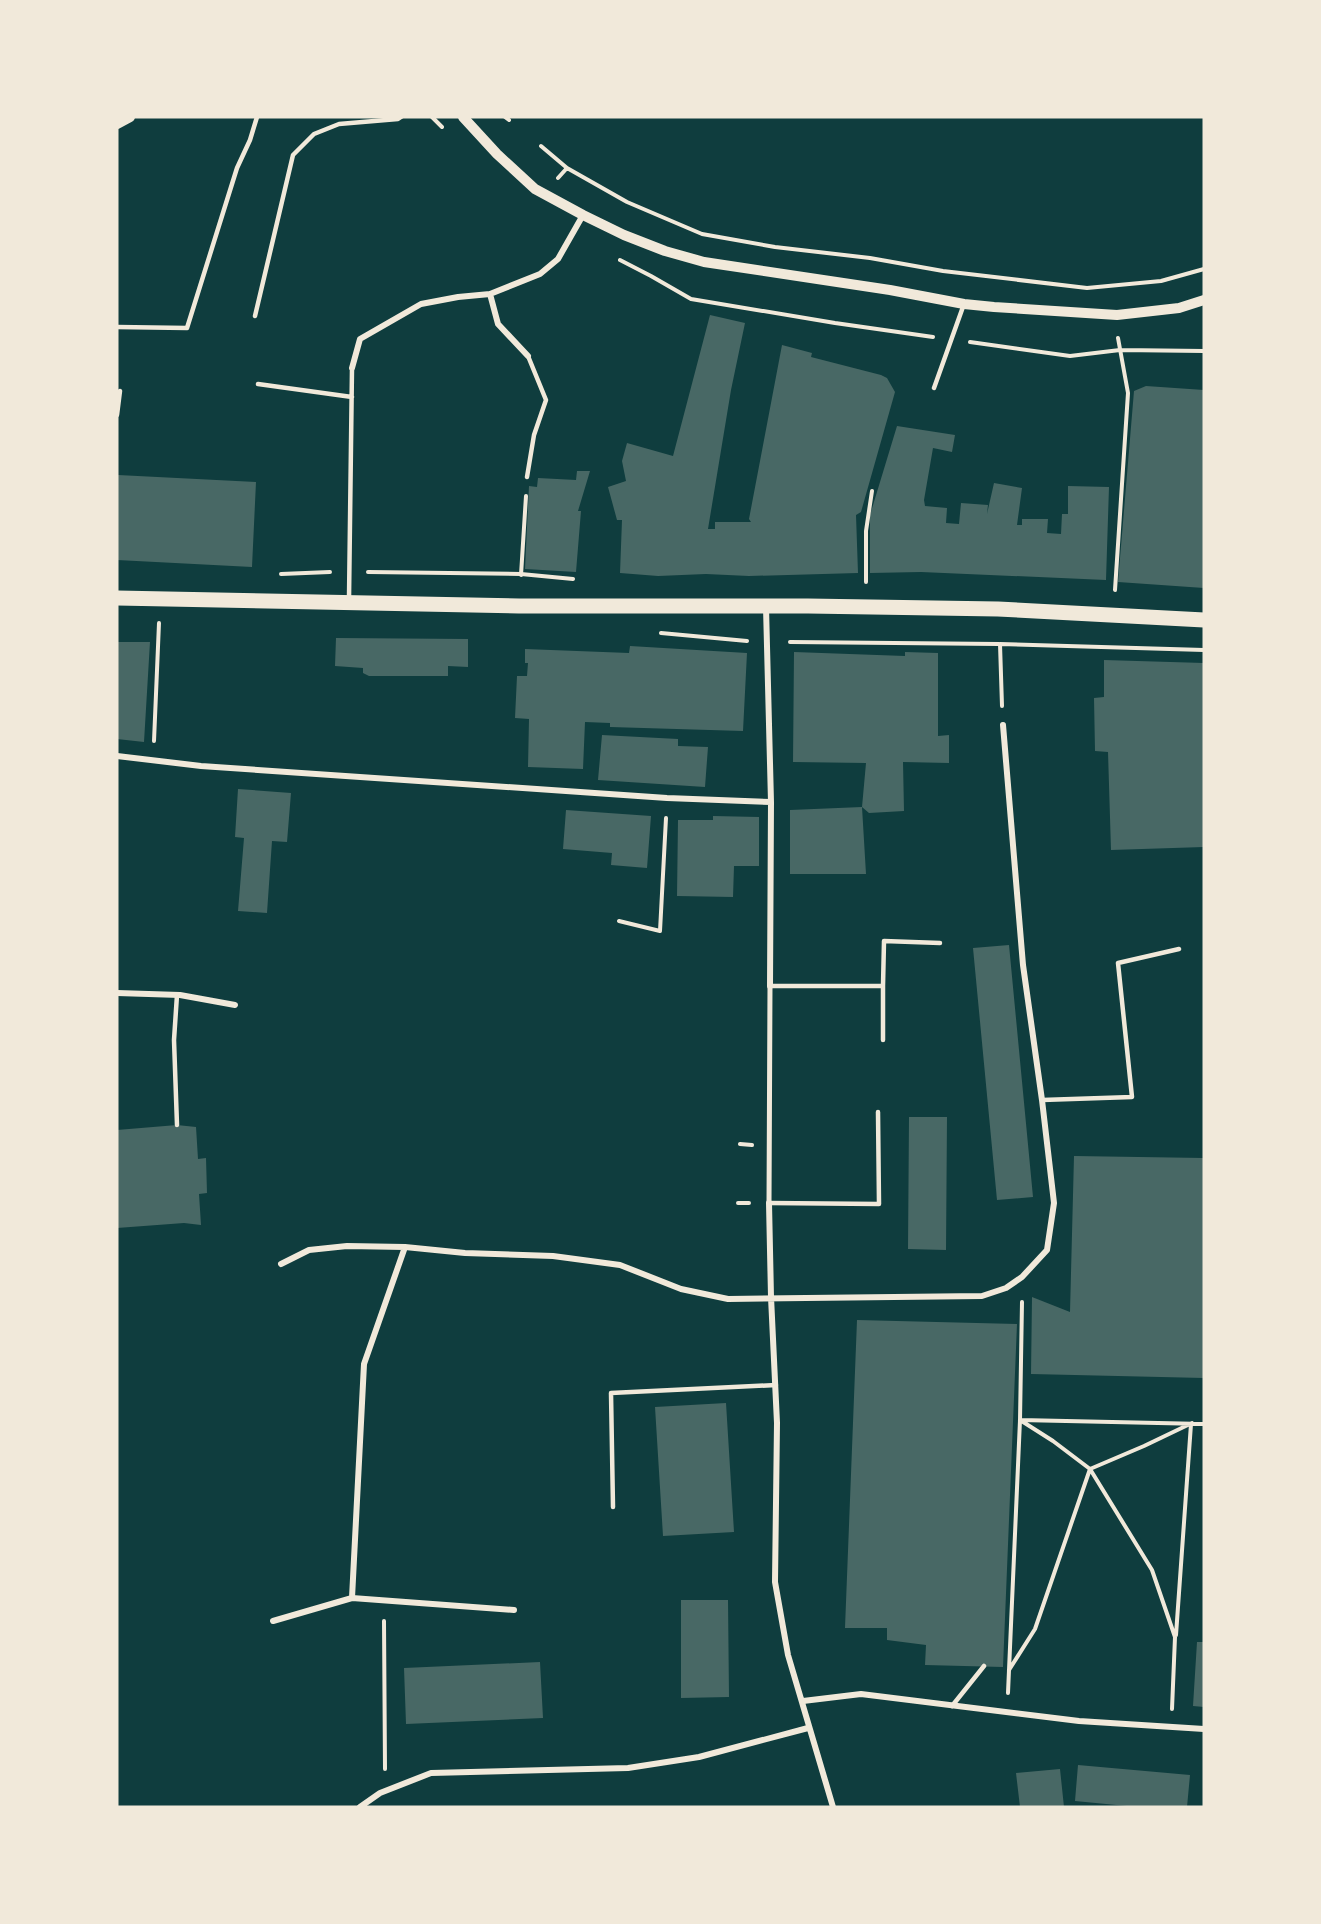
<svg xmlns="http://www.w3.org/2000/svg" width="1321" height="1924" font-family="Montserrat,sans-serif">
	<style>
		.building { fill: #486865 }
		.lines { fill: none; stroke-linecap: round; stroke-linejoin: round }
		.path { stroke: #f1e9da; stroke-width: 4 }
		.service { stroke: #f1e9da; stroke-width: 4.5 }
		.pedestrian { stroke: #f1e9da; stroke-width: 5 }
		.minor { stroke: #f1e9da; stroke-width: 6 }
		.tertiary { stroke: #f1e9da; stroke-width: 10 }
		.primary { stroke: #f1e9da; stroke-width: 15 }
	</style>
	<rect width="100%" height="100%" fill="#0f3d3e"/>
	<path class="building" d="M710,315L745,323L731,390L708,529H715V522H751L749,519L782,345L812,353L811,357L881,375L887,378L895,392L861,512L856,515L858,573L749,576L706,574L658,576L620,573L622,520H617L608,487L626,481L622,461L627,443L673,456Z
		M1146,386L1204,390V588L1118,582L1134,391Z
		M897,426L955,435L952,452L933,448L924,500L925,506L947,508L946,523L959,524L961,503L988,505L987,514L994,483L1022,488L1017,525H1022V519H1048L1047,533L1061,534L1062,514H1068V486L1109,487L1106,580L921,572L870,573V515Z
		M577,471H590L578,511H581L576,572L525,569L529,486L537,487L538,478L576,480Z
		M118,475L256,482L252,567L117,560Z
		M336,638L468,639V667L448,666V676H369L363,673V668L335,666Z
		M117,642H150L144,742L117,739Z
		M630,646L747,653L743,731L610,727V723L585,722L583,769L528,767L529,719L515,718L517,676H527L528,663H525V649L629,653Z
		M794,652L905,656V652L938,653V736L949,735V763L903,762L904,811L869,813L862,807L866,874H790V810L862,807L866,763L793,762Z
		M1104,660L1204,663V847L1111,850L1108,752L1095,751L1094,698L1104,697Z
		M602,735L678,739V746L708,747L705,787L598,780Z
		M238,789L291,793L287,842L272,841L267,913L238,911L244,838L235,837Z
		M566,810L651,816L647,868L611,865L612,853L563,849Z
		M713,816L759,817V866H734L733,897L677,896L678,820H713Z
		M1009,945L1033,1197L997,1200L973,948Z
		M909,1117H947L946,1250L908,1249Z
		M177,1125L196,1127L198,1159L206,1158L207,1193L199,1194L201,1225L184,1223L117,1228V1130Z
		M1074,1156L1204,1158V1378L1031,1374L1032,1297L1070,1312Z
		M857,1320L1017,1324L1003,1667L925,1665L926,1645L887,1640V1628H845Z
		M726,1403L734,1532L663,1536L655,1407Z
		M681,1600H728L729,1697L681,1698Z
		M1197,1642H1204V1707L1193,1706Z
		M540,1662L543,1718L406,1724L404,1668Z
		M1078,1765L1190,1775L1187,1807H1137L1075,1801Z
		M1060,1769L1064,1807H1020L1016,1773Z"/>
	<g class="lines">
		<path class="path" d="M432,117L442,127
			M505,117L509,120
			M541,146L567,168
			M558,178L567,168L627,202L702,234L775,247L870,258L943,271L1087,288L1161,281L1204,269
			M620,260L651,276L691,299L835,323L933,337
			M970,342L1070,356L1120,350L1204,351
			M368,572L521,574L573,579
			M281,574L330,572
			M521,575L526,496
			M866,582V531L872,491
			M1115,590L1128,393L1118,338
			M661,633L747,641
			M790,642L999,644
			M1002,706L1000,644L1204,650
			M154,741L159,623
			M619,921L660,931L666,818
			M740,1144L752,1145
			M738,1203H749
			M1020,1420L1053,1441L1090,1469L1152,1570L1175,1637L1172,1709
			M1020,1420L1204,1424
			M384,1621L385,1769
			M1176,1635L1191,1424
			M1009,1670L1035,1629L1090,1469L1144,1446L1192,1423
			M1008,1693L1020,1420L1022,1302"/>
		<path class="service" d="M255,316L293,155L314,134L339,124L398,119L401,117
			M117,327L187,328L237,168L250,140L257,117
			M258,384L352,397
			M934,388L964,304
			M117,415L120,391
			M527,477L534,435L546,400L528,356
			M349,599L352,368
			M770,986H883V1040
			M883,986L884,941L940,943
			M1042,1100L1132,1097L1118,963L1179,949
			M177,1125L174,1040L177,995
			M769,1203L879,1204L878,1112
			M613,1507L611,1393L776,1385
			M952,1706L984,1666"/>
		<path class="pedestrian" d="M769,1203L770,986"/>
		<path class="minor" d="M490,294L498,324L528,356
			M352,368L360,339L421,304L458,297L490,294L540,274L558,259L583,215
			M766,607L771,802L770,986
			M117,756L201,766L667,798L771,802
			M117,993L180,995L235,1005
			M769,1203L771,1297L777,1423L775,1582L788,1655L833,1807
			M281,1264L309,1250L347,1246L405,1247L465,1253L553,1256L620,1265L681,1289L728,1299L982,1296L1006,1288L1022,1277L1047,1250L1054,1203L1042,1100L1023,965L1003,725
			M352,1598L364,1364L405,1247
			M273,1621L352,1598L514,1610
			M803,1701L861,1694L1079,1721L1204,1729
			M360,1807L380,1793L431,1773L628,1768L699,1757L808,1728"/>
		<path class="tertiary" d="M463,117L497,154L535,189L583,215L624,235L665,251L704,262L890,290L964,304L994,307L1117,315L1179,308L1204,300
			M117,124L130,117"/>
		<path class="primary" d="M117,598L519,606H808L998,609L1204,620"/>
	</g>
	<rect width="1321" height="1924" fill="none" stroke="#f1e9da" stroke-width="237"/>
</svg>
